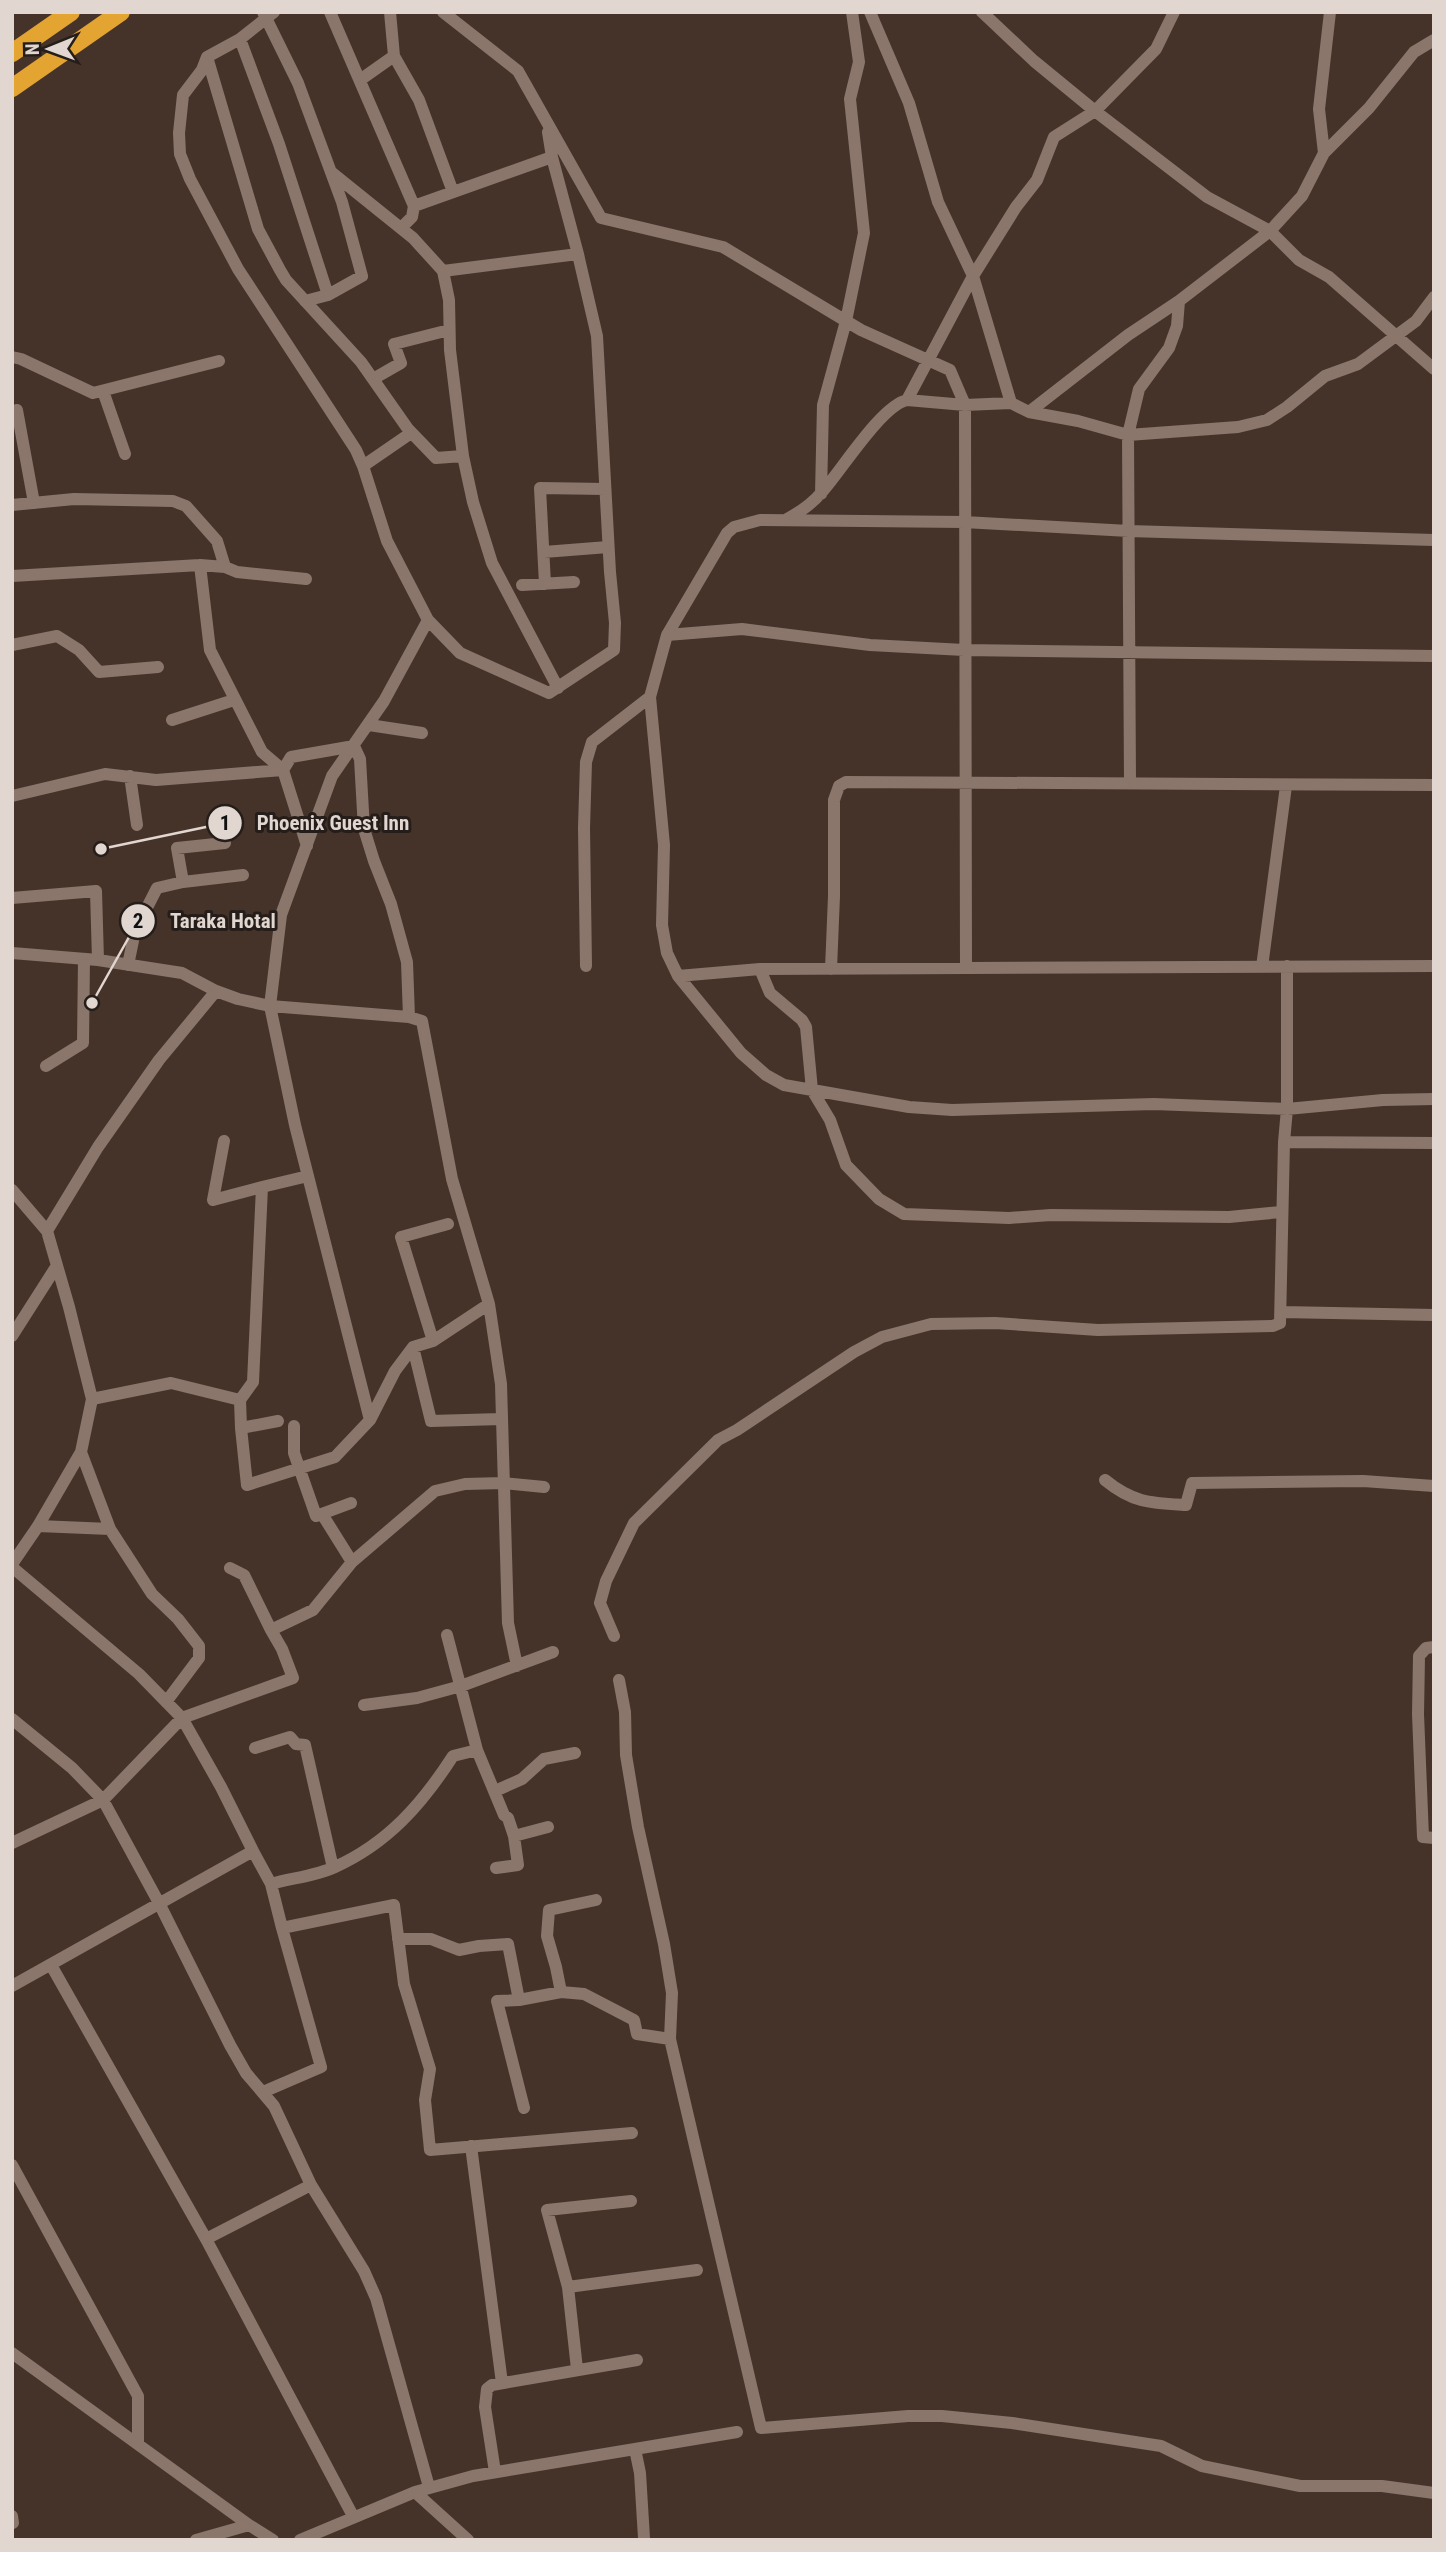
<svg xmlns="http://www.w3.org/2000/svg" width="1446" height="2552" font-family="'Roboto Condensed',sans-serif">
	<style>
		.lines { fill: none; stroke-linecap: round; stroke-linejoin: round }
		.minor { stroke: #8b766c; stroke-width: 12 }
		.highway { stroke: #e4a431; stroke-width: 18 }
		.leader { fill: none; stroke: #e1d6d0; stroke-width: 2.5 }
		.callout-dot { fill: #e1d6d0; stroke: #251d19; stroke-width: 2.5 }
		.mark-label { font-size: 21px; text-anchor: middle; font-weight: bold; fill: #111 }
		.callout-label { font-size: 21px; text-anchor: middle; font-weight: bold; fill: #e1d6d0; stroke: #251d19; stroke-width: 6; stroke-linejoin: round; paint-order: stroke }
	</style>
	<rect width="100%" height="100%" fill="#45332a"/>
	<g class="lines">
		<path class="minor" d="M263,12L298,83L342,202L362,276L328,295L305,301
			M274,12L240,39L207,57L202,70L183,95L179,133L180,154L190,179L238,269L356,450L363,466L387,541L428,620L460,653L549,693L614,650L615,623L610,572L597,336L580,263L578,254L443,271
			M330,12L414,206L412,217L401,228
			M390,12L394,56L419,100L453,192
			M443,12L518,71L601,218L723,247L861,330L950,370L965,405L966,968
			M870,12L909,103L938,202L973,276L1011,403
			M982,12L1034,61L1095,111L1207,197L1270,231L1299,260L1329,277L1434,369
			M240,39L279,144L328,295
			M207,57L258,229L280,270L286,280L361,362L408,429L436,458L463,456
			M360,80L394,56
			M548,132L552,157L578,254
			M1324,153L1369,108L1414,52L1434,40
			M331,172L413,238L443,271L449,300L450,350L463,456L473,502L492,563L558,688
			M414,206L552,157
			M1179,301L1270,231L1302,196L1324,153L1319,109L1330,12
			M12,357L21,359L93,393L219,361
			M373,379L401,363L394,344L449,330
			M103,391L125,454
			M907,400L973,276L1016,207L1037,180L1054,137L1095,111L1156,49L1174,12
			M17,410L34,503
			M1029,412L1128,335L1179,301L1177,326L1169,348L1139,389L1128,435L1130,783
			M363,466L411,433
			M821,494L823,405L846,321L864,233L850,99L859,62L852,12
			M12,505L74,499L173,501L186,506L217,541L225,567
			M787,519C800,512 812,504 822,492C841,471 881,406 907,400L965,405L1011,403L1029,412L1078,421L1128,435L1238,427L1267,420L1287,407L1325,376L1358,364L1416,321L1434,297
			M544,552L608,547
			M200,565L210,650L262,752L283,770L307,846
			M12,576L200,565L225,567L237,572L306,579
			M545,584L540,488L605,489
			M522,585L574,582
			M667,635L727,533L734,527L760,520L964,522L1129,531L1434,540
			M12,645L57,636L79,650L99,672L158,667
			M650,697L664,845L662,925L667,953L678,976L741,1053L766,1075L784,1085L909,1107L952,1110L1154,1104L1287,1109L1383,1100L1434,1099
			M172,720L234,700
			M369,725L422,733
			M130,776L137,825
			M12,796L105,774L156,780L283,770L291,757L354,746L360,759L364,829L374,861L391,904L407,962L409,1017
			M183,882L177,848L225,843
			M12,898L96,891L98,960
			M12,953L98,960L182,973L216,991L238,999L270,1006L409,1017L422,1021L452,1179L489,1304L501,1384L508,1623L517,1666
			M128,965L135,931L157,888L183,882L243,875
			M586,966L584,828L586,762L592,742L650,697L667,635L742,629L870,645L964,650L1434,656
			M1262,967L1286,786
			M760,969L770,993L802,1020L806,1027L812,1090L830,1120L846,1165L879,1199L904,1214L1009,1218L1051,1215L1229,1217L1281,1212
			M831,969L834,896V800L839,786L846,782L1434,785
			M678,976L760,969L1434,966
			M46,1066L83,1043L84,959
			M224,1141L213,1200L262,1187
			M1284,1142L1287,1109V966
			M308,1176L262,1187L253,1382L240,1400L241,1428L247,1485L335,1457L370,1420L395,1371L413,1347L433,1341L489,1304
			M12,1190L47,1231L69,1307L92,1399L81,1452L110,1529L152,1594L178,1619L199,1646V1658L166,1702
			M47,1231L98,1147L159,1060L216,991
			M1282,1312L1434,1315
			M12,1336L56,1267
			M433,1341L401,1237L448,1224
			M413,1347L431,1421L501,1419
			M92,1399L171,1383L240,1400
			M370,1420L295,1125L270,1006L281,915L332,776L384,701L428,620
			M294,1426V1453L316,1516L351,1503
			M241,1428L278,1421
			M1105,1480C1133,1503 1151,1503 1186,1505L1192,1483L1363,1481L1434,1486
			M322,1514L352,1562
			M38,1526L110,1529
			M12,1564L38,1526L81,1452
			M12,1567L139,1674L182,1718L221,1787L253,1851
			M230,1568L244,1575L271,1630
			M447,1635L477,1750L504,1815L508,1818L514,1836L518,1865L496,1868
			M614,1636L600,1603L606,1581L634,1523L718,1440L737,1430L854,1352L882,1337L931,1324L995,1323L1098,1330L1273,1326L1280,1323L1284,1142L1434,1143
			M1434,1647L1426,1648L1419,1656L1418,1714L1423,1837L1434,1838
			M619,1680L625,1712L626,1755L638,1827L664,1944L672,1993L670,2039L761,2428L908,2416H942L1012,2423L1161,2446L1202,2466L1300,2486H1382L1434,2493
			M364,1705L417,1698L461,1686L553,1652
			M12,1719L72,1768L103,1800L159,1903L230,2045L246,2073L274,2106L311,2185L364,2271L376,2298L429,2487
			M255,1748L290,1737L296,1744L305,1745L333,1868
			M495,1791L522,1779L544,1759L575,1753
			M514,1836L548,1827
			M12,1843L103,1800L182,1718L293,1678L282,1649L271,1630L313,1610L352,1562L435,1491L465,1484L503,1483L544,1487
			M271,1884C292,1878 316,1876 335,1867C388,1843 422,1804 453,1756L477,1750
			M398,1939H431L459,1950L479,1946L508,1944L519,2000L561,1992L584,1994L634,2020L637,2034L670,2039
			M51,1965L206,2239L353,2516
			M12,1986L253,1851L271,1884L282,1928L394,1905L404,1984L430,2069L425,2100L430,2150L632,2133
			M561,1992L556,1967L547,1936L549,1910L596,1900
			M519,2000L497,2001L524,2108
			M263,2092L321,2067L282,1928
			M471,2146L502,2383
			M12,2165L138,2396V2442
			M206,2239L311,2185
			M568,2287L697,2270
			M12,2353L249,2525L273,2540
			M577,2369L568,2287L547,2210L631,2201
			M635,2449L640,2473L644,2538
			M495,2472L485,2407L487,2389L492,2385L637,2360
			M415,2492L468,2540
			M12,2516L13,2523
			M196,2540L249,2525
			M300,2540L415,2492L473,2476L737,2432"/>
		<path class="highway" d="M12,53L71,12
			M12,88L121,12"/>
	</g>
	<path class="leader" d="M101 849L225 823M92 1003L138 921"/>
	<g class="callout-dot">
		<circle cx="101" cy="849" r="7"/>
		<circle cx="92" cy="1003" r="7"/>
		<circle cx="225" cy="823" r="18"/>
		<circle cx="138" cy="921" r="18"/>
	</g>
	<g class="mark-label">
		<text x="225" y="830">1</text>
		<text x="138" y="928">2</text>
	</g>
	<g class="callout-label">
		<text x="333" y="830">Phoenix Guest Inn</text>
		<text x="223" y="928">Taraka Hotal</text>
	</g>
	<rect width="1446" height="2552" fill="none" stroke="#e1d6d0" stroke-width="28"/>
	<g transform="translate(49 49) rotate(269)" stroke="#251d19" stroke-width="5" paint-order="stroke">
	<path d="M0-5L12 26L0 18L-12 26Z" fill="#e1d6d0"/>
	<text y="-10" font-size="19" font-weight="bold" text-anchor="middle" fill="#e1d6d0">N</text>
	</g>
</svg>
